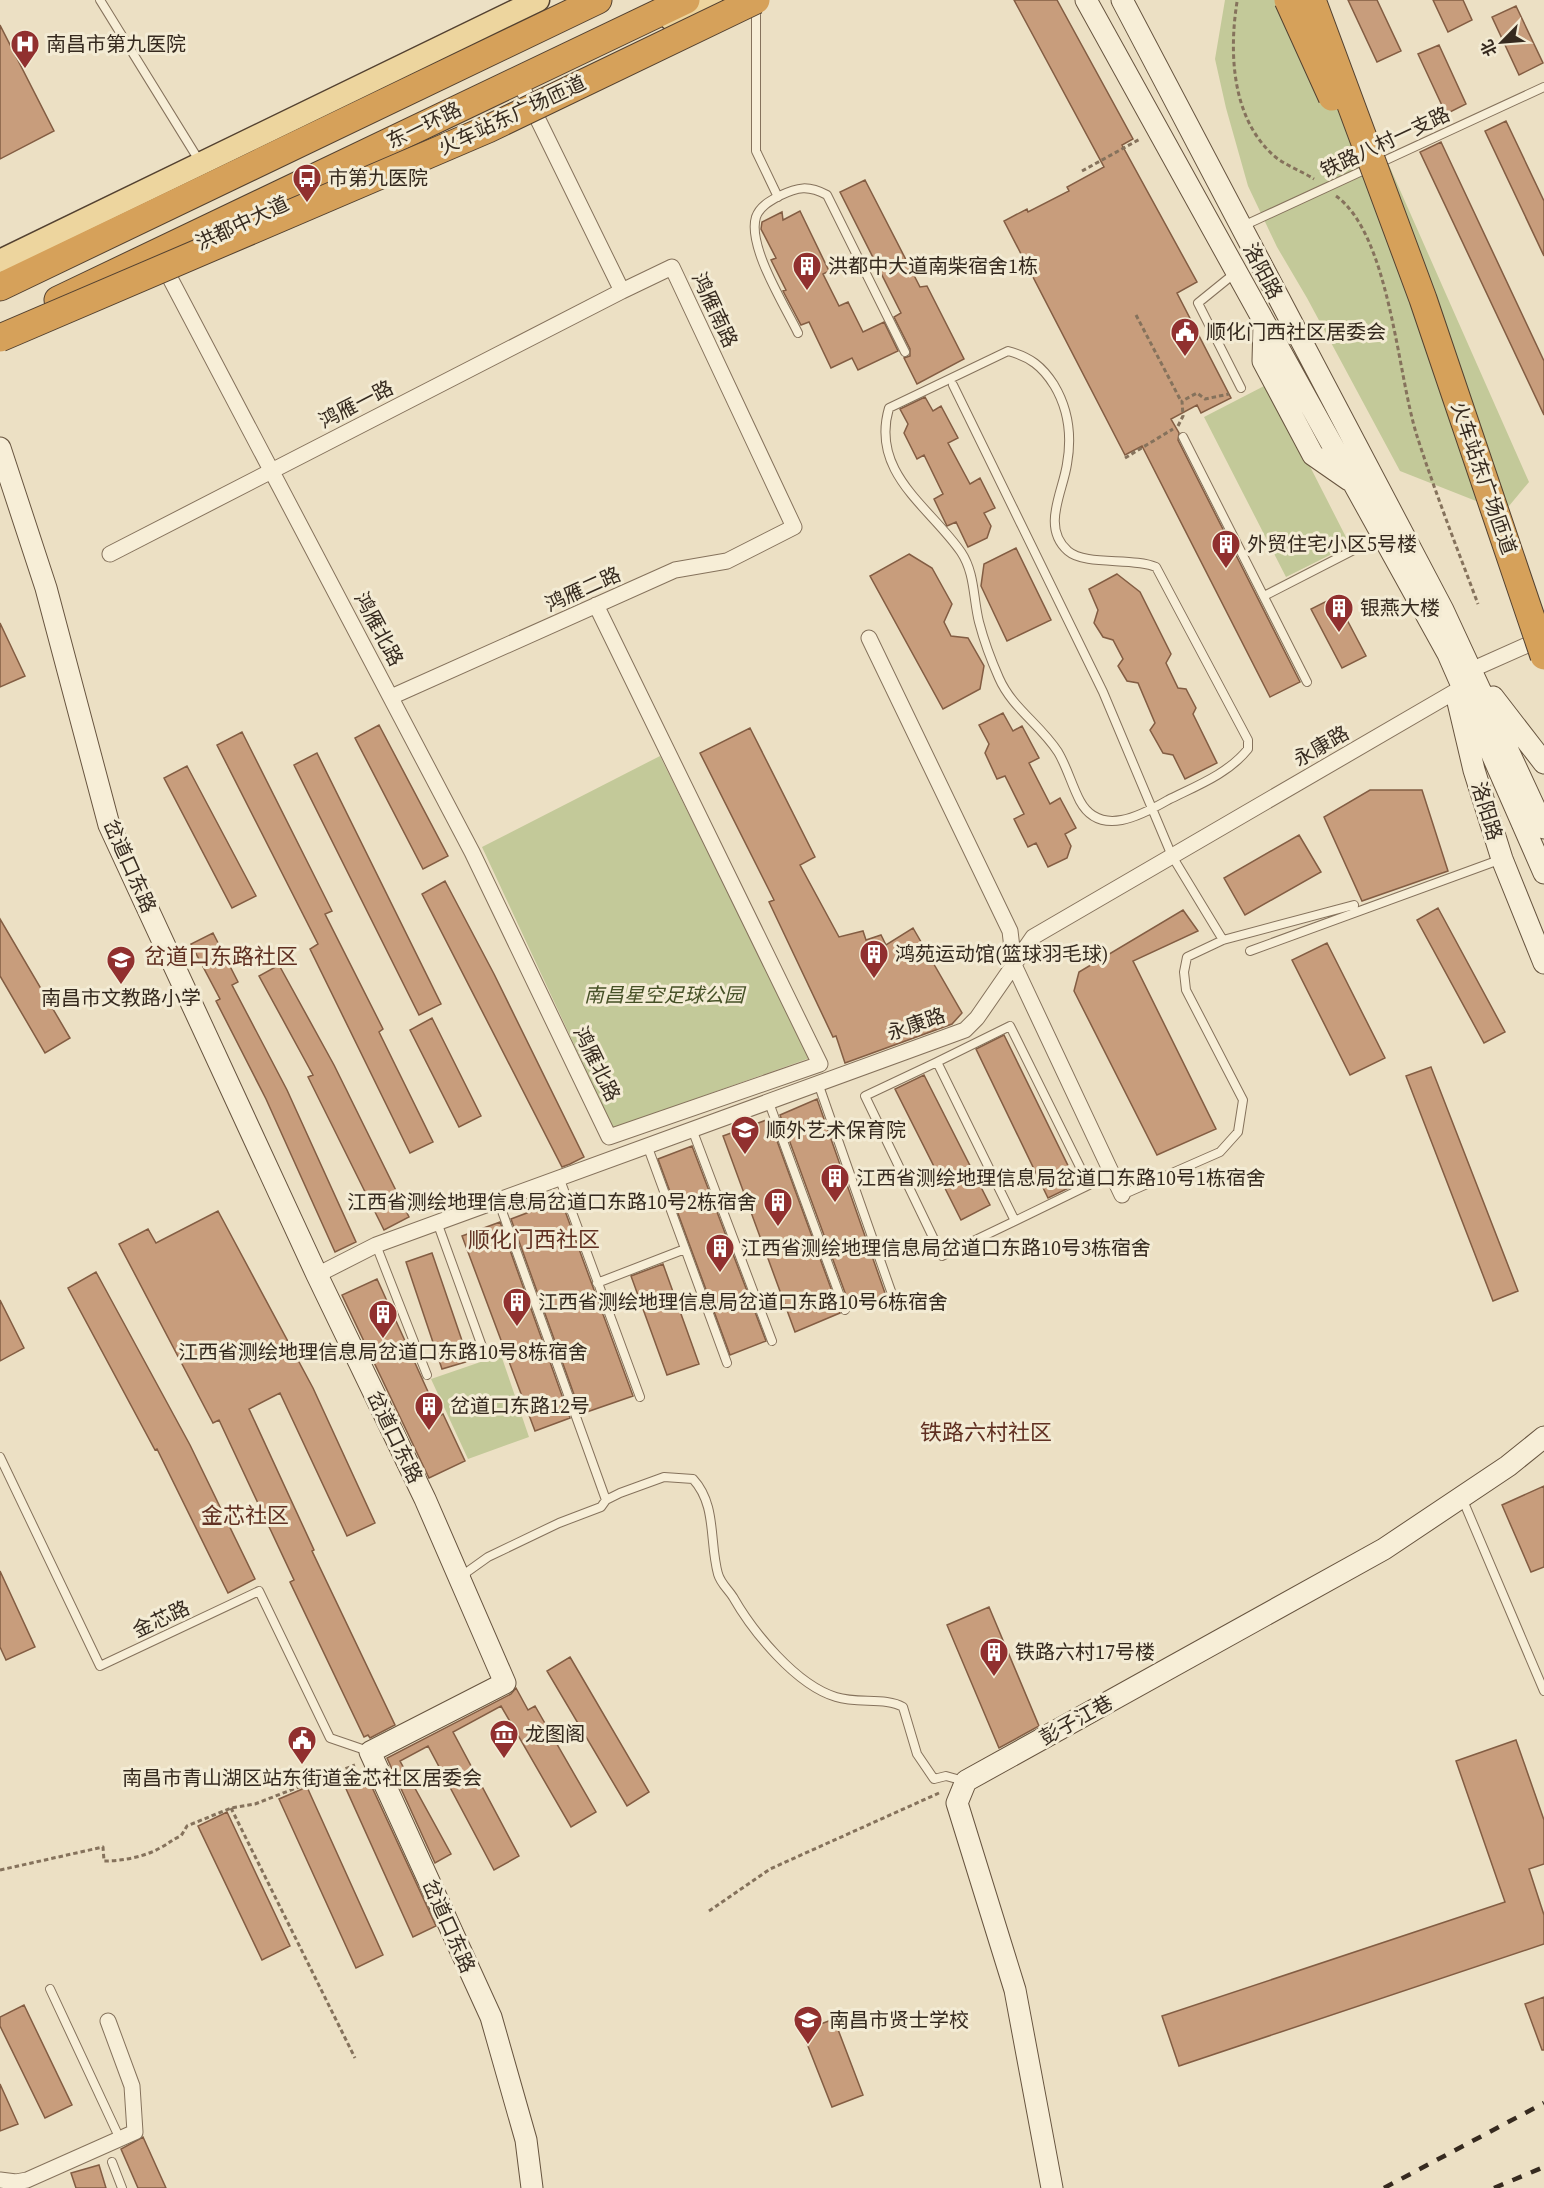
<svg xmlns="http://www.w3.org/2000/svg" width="1544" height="2188" font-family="'Source Serif 4','Noto Sans SC',serif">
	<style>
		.green { fill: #c3c999 }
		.building { fill: #c89d7c; stroke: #835d43; stroke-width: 1.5 }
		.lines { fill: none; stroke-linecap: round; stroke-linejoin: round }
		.lane-casing { stroke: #85725c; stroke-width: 10 }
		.street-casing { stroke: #85725c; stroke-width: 17 }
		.secondary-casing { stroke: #67543f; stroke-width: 23 }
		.primary-casing { stroke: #534130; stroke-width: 25 }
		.highway-casing { stroke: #534130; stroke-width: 29 }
		.path { stroke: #85725c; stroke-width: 3; stroke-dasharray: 4.5 3; stroke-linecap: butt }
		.lane { stroke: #f7eed7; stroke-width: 8 }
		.street { stroke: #f7eed7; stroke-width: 15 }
		.secondary { stroke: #f7eed7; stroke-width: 21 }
		.primary { stroke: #edd59e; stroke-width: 22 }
		.highway { stroke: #d6a15a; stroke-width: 27 }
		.rail { stroke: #362a1f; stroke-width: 4.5; stroke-dasharray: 10 10; stroke-linecap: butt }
		.highway-bridge-casing { stroke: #534130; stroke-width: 29; stroke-linecap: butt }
		.highway-bridge { stroke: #d6a15a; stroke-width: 27 }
		.labels { text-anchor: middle; stroke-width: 6; stroke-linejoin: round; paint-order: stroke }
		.poi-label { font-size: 20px; fill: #362a1f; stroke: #f3ebd4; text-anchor: start }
		.street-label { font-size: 20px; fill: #362a1f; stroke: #f3ebd4 }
		.park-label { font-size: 20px; font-style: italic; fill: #465127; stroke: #f3ebd4 }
		.quarter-label { font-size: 22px; fill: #602f21; stroke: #f3ebd4 }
	</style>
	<rect width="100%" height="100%" fill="#ece0c4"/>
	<path class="green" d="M1225,0H1316L1529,482L1504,512L1400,471L1307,298L1277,247L1248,186L1226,108L1215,59Z
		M1268,384L1350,545L1286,577L1204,417Z
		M660,756L810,1058L613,1128L482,847Z
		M501,1355L529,1437L468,1459L431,1379Z"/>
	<path class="building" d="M1014,0H1057L1133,139L1122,145L1197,282L1177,293L1231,398L1201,413L1197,405L1171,419L1179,433L1178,440L1300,682L1270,697L1142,446L1125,455L1004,221L1027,209L1028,212L1069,191L1067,187L1104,167Z
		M1348,0H1377L1401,51L1377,62Z
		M1433,0H1463L1472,20L1448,32Z
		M1516,6L1543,63L1519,75L1492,17Z
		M0,25L54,131L0,159Z
		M1439,45L1466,104L1446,114L1418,54Z
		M1506,121L1544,201V256L1485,131Z
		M1441,142L1544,361V415L1420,152Z
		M865,180L920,287L927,286L964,359L917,384L904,358L910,356V349L894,317L901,313L840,192Z
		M800,211L829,271L823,274L839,306L848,302L863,332L884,322L898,351L858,370L852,358L831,368L809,322L801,325L783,291L786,290L771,260L776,258L761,229L762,222L782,212L783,220Z
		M925,397L933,411L941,406L958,438L948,443L970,484L980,478L995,508L984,513L991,526L987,538L968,547L956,522L947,526L934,499L943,494L924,455L917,459L904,433L908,424L900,409Z
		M1016,548L1051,620L1007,641L981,586L984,564Z
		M909,554L932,568L952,604L944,622L951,636L968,638L984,666L980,689L943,709L870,576Z
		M1117,574L1140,592L1171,654L1166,663L1178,688L1186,689L1196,708L1193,714L1217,763L1185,779L1173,755L1163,753L1150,730L1155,723L1138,683L1127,681L1118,666L1123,659L1113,640L1103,637L1094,623L1098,610L1089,589Z
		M1335,597L1366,656L1342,668L1311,609Z
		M0,623L25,676L0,687Z
		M1003,713L1013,731L1022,726L1039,758L1029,763L1050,804L1060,798L1076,828L1065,834L1071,846L1067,858L1048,867L1036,843L1028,847L1014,819L1024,814L1005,776L997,779L985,753L989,744L979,725Z
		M379,725L448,856L423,869L355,738Z
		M750,728L815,857L800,865L839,937L863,931L866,940L881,935L886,945L913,928L962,1013L952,1024L845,1063L836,1036L833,1037L769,902L774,900L700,753Z
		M242,732L332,911L325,914L383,1029L379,1032L433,1142L410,1153L310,949L318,944L217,745Z
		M317,753L441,1004L419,1015L294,765Z
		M187,766L256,896L232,908L164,778Z
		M1370,790H1422L1448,871L1362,901L1324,817Z
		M1299,835L1321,872L1245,915L1224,878Z
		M445,881L494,974L584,1157L570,1164L562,1167L422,894Z
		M1438,908L1505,1032L1484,1043L1417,920Z
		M1183,910L1198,931L1133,961L1216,1129L1157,1155L1074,991L1079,972Z
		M0,919L70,1038L45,1053L0,976Z
		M213,933L238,982L232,985L287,1090L356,1242L335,1252L266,1099L216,1001L220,999L191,944Z
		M1327,943L1385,1058L1350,1075L1292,960Z
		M279,965L334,1065L409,1217L384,1230L308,1077L313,1075L259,976Z
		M432,1018L481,1116L459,1127L410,1030Z
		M1004,1035L1077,1184L1048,1198L976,1049Z
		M1431,1067L1518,1291L1493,1301L1406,1076Z
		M924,1075L990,1205L961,1220L895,1089Z
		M817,1099L886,1296L851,1309L780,1115Z
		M769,1119L840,1313L795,1332L723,1136Z
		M692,1146L766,1341L730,1355L658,1159Z
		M561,1200L633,1396L581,1414L511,1219Z
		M218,1211L313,1388L375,1523L347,1536L280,1393L249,1409L314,1550L312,1551L395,1725L370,1738L368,1735L364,1737L290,1582L294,1580L219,1420L213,1423L119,1244L148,1229L156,1243Z
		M500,1222L570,1418L535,1431L462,1236Z
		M432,1253L469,1361L442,1369L406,1262Z
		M663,1264L699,1364L667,1375L631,1276Z
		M96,1272L190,1445L255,1579L228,1593L157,1449L155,1450L68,1288Z
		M377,1279L439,1416L443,1414L465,1461L429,1478L342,1295Z
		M0,1300L24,1348L0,1361Z
		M1544,1486V1567L1531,1572L1502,1505Z
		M0,1571L35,1647L6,1660L0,1647Z
		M989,1607L1039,1726L999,1748L947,1625Z
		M570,1657L649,1792L627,1806L547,1671Z
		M516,1688L528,1710L535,1706L596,1812L571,1827L501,1706L453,1732L519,1856L494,1870L428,1746L400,1761L451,1854L435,1863L387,1758L511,1694Z
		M1516,1740L1544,1820V1864L1529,1869L1544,1915V1944L1179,2066L1162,2016L1505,1902L1456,1761Z
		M365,1772L436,1926L413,1937L343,1782Z
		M307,1787L383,1955L356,1968L279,1799Z
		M227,1812L290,1946L262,1960L198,1826Z
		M1544,1997V2050H1542L1525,2004Z
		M24,2005L72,2105L45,2118L0,2026V2017Z
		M834,2019L863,2095L832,2107L802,2031Z
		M0,2084L18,2124L0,2131Z
		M143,2137L166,2188H138L121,2149Z
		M99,2165L106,2188H76L71,2173Z"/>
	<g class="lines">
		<g class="lane-casing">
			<path id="lane" d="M100,0L200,162
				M759,7L756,13V151L778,197
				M1243,226L1544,87
				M1235,273L1198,303L1241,388
				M798,333C785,306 747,246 756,217C760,206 770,201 779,196C798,187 808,185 827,195L905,352
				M1008,351C1030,357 1042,366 1054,385C1069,410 1072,436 1067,464C1063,492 1041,527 1068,551C1085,566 1133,557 1156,567L1248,740V749C1228,774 1196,786 1168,800C1142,815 1100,838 1080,801C1072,786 1067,767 1058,752C1040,724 1012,708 999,678C991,660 984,641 979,622C973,598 975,573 961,552C930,507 870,473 889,408Z
				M953,385L1103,692L1172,856L1223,940
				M1183,437L1307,682
				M1264,596L1381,536
				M1250,951L1499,860
				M937,1062L865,1096L942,1256L1015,1221
				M818,1083L892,1294
				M768,1100L845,1310
				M692,1129L772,1341
				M647,1145L727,1363
				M559,1177L640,1397
				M1089,1185L1015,1221L937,1062L1010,1026L1089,1185L1113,1175
				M1122,1195L1220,1152L1238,1132L1243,1100L1186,990L1184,972L1187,957L1223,940L1354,905
				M498,1200L606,1500
				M437,1222L484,1352
				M376,1245L427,1375
				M597,1283L685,1249
				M0,1457L100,1666L259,1591L330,1738L368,1751
				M1462,1498L1544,1691
				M464,1579L467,1572L488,1557L559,1523L601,1507L606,1500L620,1493L664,1477L693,1479C717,1505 709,1541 718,1574C721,1584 728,1589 733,1597C753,1632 796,1685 836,1697C858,1704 886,1697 903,1707L917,1754L934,1779L946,1776L964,1781
				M50,1989L120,2139
				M112,2162L122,2188"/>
		</g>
		<g class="street-casing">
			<path id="street" d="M161,261L472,852L609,1137L820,1064L596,605
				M110,554L622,291
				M869,638L1010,931L1014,965L1122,1195
				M1471,670L1543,638
				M391,697L675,570L727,561L794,527L672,267L622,291L523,89
				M317,1275L376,1245L965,1030L977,1018L1033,937L1456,691
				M0,2180L16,2182L27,2180L135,2132L132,2086L108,2021"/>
		</g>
		<g class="secondary-casing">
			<path id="secondary" d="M1086,0L1448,654L1544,873
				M1122,0L1443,610L1544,828
				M1264,323L1263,361L1313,455L1349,480
				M0,448L46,588L109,825L317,1275L425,1499L505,1683L370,1752L491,2017L526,2140L532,2188
				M1493,697L1544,763
				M1458,702L1474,770L1502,859L1544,963
				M1052,2188L1015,1990L957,1803L966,1781L1384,1549L1508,1466L1544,1437"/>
		</g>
		<g class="primary-casing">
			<path id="primary" d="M671,19L711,0
				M0,261L538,0"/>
		</g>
		<g class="highway-casing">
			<path id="highway" d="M0,287L598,0
				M58,300L686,0"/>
		</g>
		<path class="path" d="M1237,2C1229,52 1232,115 1270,152C1281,164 1300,170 1314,179
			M1082,171L1140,139
			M1336,196C1390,235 1397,373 1417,436C1435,492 1457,548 1478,604
			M1136,315L1181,401
			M1178,426L1183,416L1182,401L1197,393L1205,399L1229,394
			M1125,458L1173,429
			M231,1808L355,2058
			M0,1870L103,1847L104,1861C122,1861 144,1857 160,1848C168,1844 173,1839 181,1836L187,1826L231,1808L255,1804L355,1765
			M709,1911L770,1869L939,1793"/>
		<use href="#lane" class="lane"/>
		<use href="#street" class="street"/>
		<use href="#secondary" class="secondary"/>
		<use href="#primary" class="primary"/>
		<use href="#highway" class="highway"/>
		<path class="rail" d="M1384,2188L1544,2103
			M1494,2188L1544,2167"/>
		<g class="highway-bridge-casing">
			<path id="highway-bridge" d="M1288,0L1332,97
				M1312,0L1423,299L1544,656
				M0,338L488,129L756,0"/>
		</g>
		<use href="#highway-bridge" class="highway-bridge"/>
	</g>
	<defs>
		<g id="hospital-pin" transform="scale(1.5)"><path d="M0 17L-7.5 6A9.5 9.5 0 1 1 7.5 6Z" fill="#91302f" stroke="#f3ebd4"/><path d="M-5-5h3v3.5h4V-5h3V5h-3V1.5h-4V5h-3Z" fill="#fff"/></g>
		<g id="bus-pin" transform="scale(1.5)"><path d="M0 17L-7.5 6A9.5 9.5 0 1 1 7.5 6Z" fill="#91302f" stroke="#f3ebd4"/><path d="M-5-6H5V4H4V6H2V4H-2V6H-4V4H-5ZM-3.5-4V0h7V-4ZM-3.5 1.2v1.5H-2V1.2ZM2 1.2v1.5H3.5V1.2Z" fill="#fff"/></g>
		<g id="building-pin" transform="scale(1.5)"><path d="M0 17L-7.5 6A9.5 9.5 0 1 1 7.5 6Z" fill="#91302f" stroke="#f3ebd4"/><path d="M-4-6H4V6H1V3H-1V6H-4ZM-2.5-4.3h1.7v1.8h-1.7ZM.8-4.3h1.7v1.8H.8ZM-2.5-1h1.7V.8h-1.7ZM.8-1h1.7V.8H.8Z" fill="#fff"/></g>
		<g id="civic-pin" transform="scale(1.5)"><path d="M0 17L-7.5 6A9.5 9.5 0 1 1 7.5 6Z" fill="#91302f" stroke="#f3ebd4"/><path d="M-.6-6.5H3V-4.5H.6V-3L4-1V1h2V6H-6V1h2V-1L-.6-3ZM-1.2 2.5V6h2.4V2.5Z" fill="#fff"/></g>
		<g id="school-pin" transform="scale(1.5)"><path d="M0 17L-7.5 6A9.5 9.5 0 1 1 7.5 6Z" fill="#91302f" stroke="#f3ebd4"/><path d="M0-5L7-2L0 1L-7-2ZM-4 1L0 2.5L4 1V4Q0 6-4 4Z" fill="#fff"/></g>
		<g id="museum-pin" transform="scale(1.5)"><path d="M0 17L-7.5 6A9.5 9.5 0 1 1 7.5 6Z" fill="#91302f" stroke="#f3ebd4"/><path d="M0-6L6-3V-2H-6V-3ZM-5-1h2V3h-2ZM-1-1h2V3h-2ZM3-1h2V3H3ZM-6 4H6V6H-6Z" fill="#fff"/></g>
	</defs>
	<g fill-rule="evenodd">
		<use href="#hospital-pin" x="25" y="44"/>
		<use href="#bus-pin" x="307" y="178"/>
		<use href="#building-pin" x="807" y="266"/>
		<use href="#civic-pin" x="1185" y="332"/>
		<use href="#building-pin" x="1226" y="544"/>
		<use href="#building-pin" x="1339" y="608"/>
		<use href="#building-pin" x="874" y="954"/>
		<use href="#school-pin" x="121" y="960"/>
		<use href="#school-pin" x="745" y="1130"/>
		<use href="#building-pin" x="835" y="1178"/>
		<use href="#building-pin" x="778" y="1202"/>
		<use href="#building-pin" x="720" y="1248"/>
		<use href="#building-pin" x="517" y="1302"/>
		<use href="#building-pin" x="383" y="1314"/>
		<use href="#building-pin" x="429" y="1406"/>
		<use href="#building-pin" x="994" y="1652"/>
		<use href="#museum-pin" x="504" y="1734"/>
		<use href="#civic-pin" x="302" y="1740"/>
		<use href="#school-pin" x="808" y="2020"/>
	</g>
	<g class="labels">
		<g class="poi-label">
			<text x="46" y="51">南昌市第九医院</text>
			<text x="328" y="185">市第九医院</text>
			<text x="828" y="273">洪都中大道南柴宿舍1栋</text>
			<text x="1206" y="339">顺化门西社区居委会</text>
			<text x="1247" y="551">外贸住宅小区5号楼</text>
			<text x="1360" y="615">银燕大楼</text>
			<text x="895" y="961">鸿苑运动馆(篮球羽毛球)</text>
			<text x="121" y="1005" text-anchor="middle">南昌市文教路小学</text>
			<text x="766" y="1137">顺外艺术保育院</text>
			<text x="856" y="1185">江西省测绘地理信息局岔道口东路10号1栋宿舍</text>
			<text x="757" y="1209" text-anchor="end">江西省测绘地理信息局岔道口东路10号2栋宿舍</text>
			<text x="741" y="1255">江西省测绘地理信息局岔道口东路10号3栋宿舍</text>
			<text x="538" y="1309">江西省测绘地理信息局岔道口东路10号6栋宿舍</text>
			<text x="383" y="1359" text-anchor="middle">江西省测绘地理信息局岔道口东路10号8栋宿舍</text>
			<text x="450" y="1413">岔道口东路12号</text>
			<text x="1015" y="1659">铁路六村17号楼</text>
			<text x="525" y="1741">龙图阁</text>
			<text x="302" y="1785" text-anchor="middle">南昌市青山湖区站东街道金芯社区居委会</text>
			<text x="829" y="2027">南昌市贤士学校</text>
		</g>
		<g class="street-label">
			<text transform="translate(512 115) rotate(-25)" y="7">火车站东广场匝道</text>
			<text transform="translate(424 125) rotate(-26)" y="7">东一环路</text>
			<text transform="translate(1385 142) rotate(-25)" y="7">铁路八村一支路</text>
			<text transform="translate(242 223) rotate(-25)" y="7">洪都中大道</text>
			<text transform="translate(1263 271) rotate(62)" y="7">洛阳路</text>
			<text transform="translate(715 310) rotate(65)" y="7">鸿雁南路</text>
			<text transform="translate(356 404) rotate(-27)" y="7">鸿雁一路</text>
			<text transform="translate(1484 478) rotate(71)" y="7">火车站东广场匝道</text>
			<text transform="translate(583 589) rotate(-24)" y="7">鸿雁二路</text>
			<text transform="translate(379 629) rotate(62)" y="7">鸿雁北路</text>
			<text transform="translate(1321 746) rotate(-30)" y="7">永康路</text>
			<text transform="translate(1487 811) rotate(73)" y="7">洛阳路</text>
			<text transform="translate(130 866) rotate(66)" y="7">岔道口东路</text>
			<text transform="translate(916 1024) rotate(-19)" y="7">永康路</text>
			<text transform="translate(597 1064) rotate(64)" y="7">鸿雁北路</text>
			<text transform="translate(395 1437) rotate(64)" y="7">岔道口东路</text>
			<text transform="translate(161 1619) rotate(-25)" y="7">金芯路</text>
			<text transform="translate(1076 1720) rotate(-29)" y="7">彭子江巷</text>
			<text transform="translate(449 1926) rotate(66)" y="7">岔道口东路</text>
		</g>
		<g class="park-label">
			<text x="664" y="1002">南昌星空足球公园</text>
		</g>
		<g class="quarter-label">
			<text x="221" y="964">岔道口东路社区</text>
			<text x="534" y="1247">顺化门西社区</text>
			<text x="986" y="1440">铁路六村社区</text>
			<text x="245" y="1523">金芯社区</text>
		</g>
	</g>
	<g transform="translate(1502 42) rotate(245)" stroke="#f3ebd4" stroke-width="4.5" paint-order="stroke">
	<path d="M0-4.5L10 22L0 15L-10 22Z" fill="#362a1f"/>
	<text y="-9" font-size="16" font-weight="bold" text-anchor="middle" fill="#362a1f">北</text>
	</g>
</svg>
